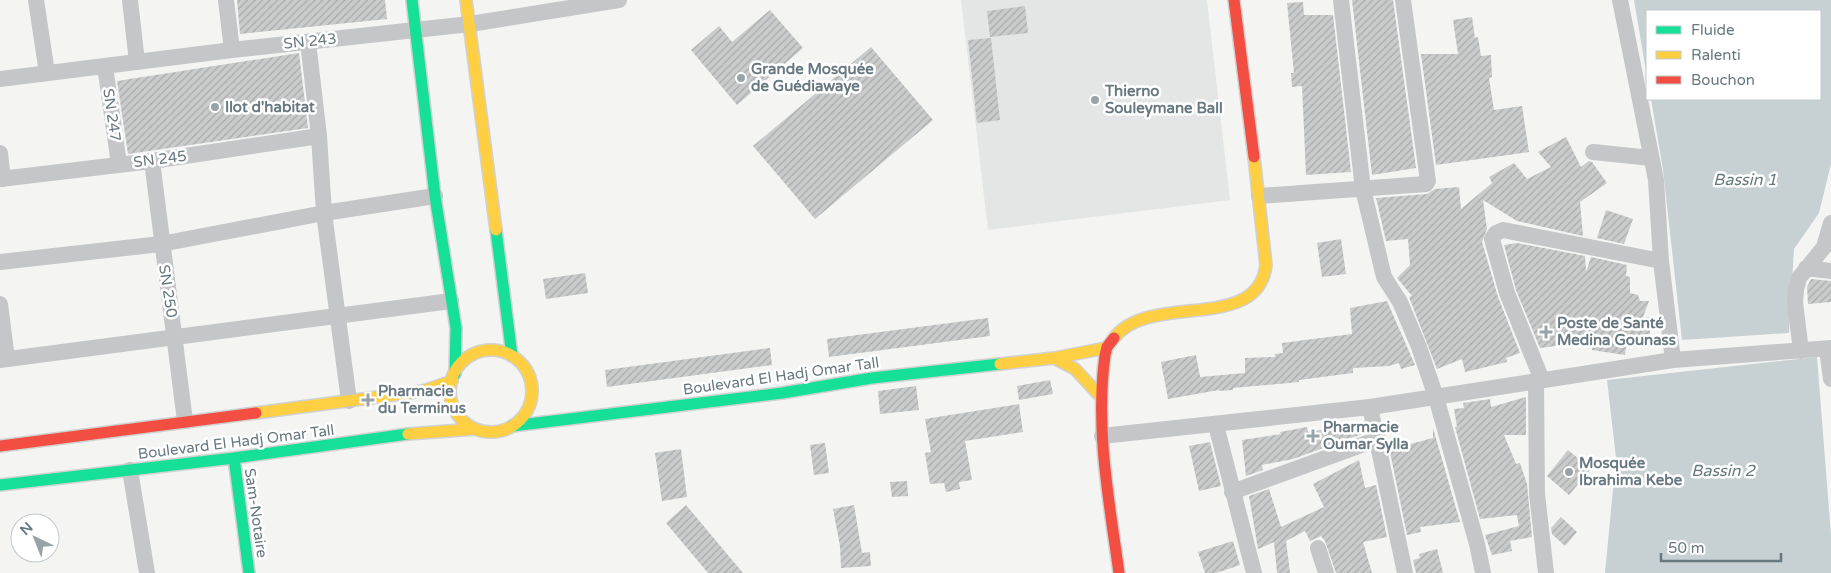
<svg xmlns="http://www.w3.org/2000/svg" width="1831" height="573" font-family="'Varela Round',sans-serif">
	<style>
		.built { fill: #e4e5e5 }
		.water { fill: #c7d0d2 }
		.building { fill: url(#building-hatch) }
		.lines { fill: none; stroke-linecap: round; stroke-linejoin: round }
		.fast-casing { stroke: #d0d1d1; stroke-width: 14 }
		.slow-casing { stroke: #d0d1d1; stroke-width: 14 }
		.jam-casing { stroke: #d0d1d1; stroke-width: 14 }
		.street { stroke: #c4c6c7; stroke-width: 16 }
		.fast { stroke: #16e098; stroke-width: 11 }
		.slow { stroke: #ffcf43; stroke-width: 11 }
		.jam { stroke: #f24e42; stroke-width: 11 }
		.poi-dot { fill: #98a3a8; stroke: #fff; stroke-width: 2 }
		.labels { text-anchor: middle; stroke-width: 5; stroke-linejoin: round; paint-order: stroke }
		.street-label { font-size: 15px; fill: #677880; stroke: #fff }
		.poi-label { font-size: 15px; font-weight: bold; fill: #677880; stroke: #fff; text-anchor: start }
		.water-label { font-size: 16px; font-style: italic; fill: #63797d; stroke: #fff }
	</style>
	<defs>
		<pattern id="building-hatch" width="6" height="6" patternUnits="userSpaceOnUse" patternTransform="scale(1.25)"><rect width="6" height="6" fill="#cacccc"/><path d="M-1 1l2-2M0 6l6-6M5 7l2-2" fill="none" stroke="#a8aaab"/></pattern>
	</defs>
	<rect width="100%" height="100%" fill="#f4f4f3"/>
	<path class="built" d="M961,0H1207L1230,200L988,230Z"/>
	<path class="water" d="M1634,0H1831V164L1819,213L1794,249L1789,333L1682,340L1663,170L1651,99H1820V11H1647V77Z
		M1817,357L1831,535V573H1605L1616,458L1607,380Z"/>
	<path class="building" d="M237,0H385L387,19L240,34Z
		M1352,0H1393L1416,168L1372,175Z
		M1303,2L1304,15H1333L1351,172L1306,175L1302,86L1292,87L1291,73H1294L1287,3Z
		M1025,6L1028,33L990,37L987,11Z
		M770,10L803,48L737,105L691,50L719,26L732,42Z
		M1472,17L1475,38L1478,37L1481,56L1491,55L1492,77L1489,78L1494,110L1522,106L1529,152L1436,165L1421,54H1458L1453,20Z
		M991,38L1000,120L977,123L968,40Z
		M871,47L933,120L815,219L753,146Z
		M299,53L308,128L128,154L117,81Z
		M1566,137L1581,167L1589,161L1592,162L1607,183L1580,202L1583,236L1517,221L1483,200L1487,229L1482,242L1498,297L1520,353L1506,358L1507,362L1465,372L1462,359L1437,369L1409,297L1412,296L1397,278L1410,265L1408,239L1386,241L1376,198L1427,194L1435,189L1459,187L1461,209L1492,183L1489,177L1514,163L1527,179L1551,167L1538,152Z
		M1606,210L1633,219L1624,244L1597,238Z
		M1341,239L1346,274L1322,277L1317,243Z
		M1517,243L1585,256L1586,272L1591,257L1627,265L1626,276L1630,277V293L1638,295L1640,301H1649L1643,317H1650V347H1626L1625,355L1592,350V345H1563L1540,348L1516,290L1504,245Z
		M585,273L588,293L546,299L543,279Z
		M1811,279L1831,281V302L1808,304L1807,287Z
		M1387,301L1415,365L1401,369L1399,363L1389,366L1353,368V373L1299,380V382L1233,388V390L1219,391V390L1168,399L1161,362L1196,355L1200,377L1245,373V358L1275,357V354L1283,353L1282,343L1352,334L1350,308Z
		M988,318L990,336L829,357L827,339Z
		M770,348L772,365L607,387L605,370Z
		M1050,380L1053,394L1019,400L1017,386Z
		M916,386L919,410L880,414L878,391Z
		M1526,397V435H1504L1516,464L1520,463L1527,484L1532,537L1510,541L1512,551L1492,555L1485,535L1519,526L1517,515L1480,519L1455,427H1457L1454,409L1464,408L1463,403L1490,399L1491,407Z
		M1019,404L1023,432L965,441L972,480L959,482L960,489L946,492L944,483L930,484L925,453L931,452L925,419Z
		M1307,427L1308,432L1332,428L1364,427L1365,433L1293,459L1262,465L1263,470L1246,476L1242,440L1281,434L1280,432Z
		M1433,428L1460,522L1420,527L1421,532L1407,535L1390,452L1404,448L1403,446L1433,438Z
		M1210,442L1221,486L1199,491L1189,446Z
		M825,443L829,473L814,475L810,445Z
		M681,449L687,497L662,501L655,453Z
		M1568,450L1591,469L1569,495L1547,476Z
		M1359,460L1365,488L1376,485L1387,537L1363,542L1372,573H1336L1325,541L1321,536L1310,541L1305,531L1286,541L1290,573H1277L1274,542L1258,549L1249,496L1269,489L1281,527L1324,507L1313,484Z
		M907,481L908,496L892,497L890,482Z
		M686,505L743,573H708L666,523Z
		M854,505L862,553L870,552L871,566L841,568L840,546L833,509Z
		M1561,517L1577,532L1565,546L1552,534L1551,528Z
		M1233,541L1240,565L1216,573H1205L1198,552Z
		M1437,549L1443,573H1416L1413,560L1420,558L1419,554Z"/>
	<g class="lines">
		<g class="fast-casing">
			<path id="fast" d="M412,0L435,196L456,328L455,374
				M496,230L512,356
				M512,426L782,393L872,378L1000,364
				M234,458L249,573
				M0,485L234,458L408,434"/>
		</g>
		<g class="slow-casing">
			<path id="slow" d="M466,0L496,230
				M1114,338C1150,291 1258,334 1266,265L1254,157
				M450 391a41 41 0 1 1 82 0a41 41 0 1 1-82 0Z
				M1054,358L1075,369L1101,397
				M1000,364L1054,358L1106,348
				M256,413L423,391L452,381
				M408,434L475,429"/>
		</g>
		<g class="jam-casing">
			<path id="jam" d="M1234,0L1254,157
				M1114,338L1107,347L1105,355C1095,429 1109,500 1119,573
				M0,446L256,413"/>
		</g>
		<path class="street" d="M36,0L47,73
			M130,0L137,62
			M226,0L232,50
			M1341,0L1363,189L1384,277L1400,302L1419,347L1436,397L1477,544L1483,573
			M1620,0L1656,180L1661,261L1673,360
			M308,42L319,136L324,213L349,401
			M105,66L119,164
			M0,79L232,50L470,24L619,0
			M1593,152L1651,158
			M0,153L3,179
			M152,161L185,421
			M0,179L152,161L319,136
			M1259,196L1426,184L1428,181L1403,0
			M0,262L161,244L324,213L435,196
			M1806,268L1831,271
			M0,304L7,359
			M1827,349L1831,379
			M1801,351L1795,302L1796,290L1799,278L1824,247L1831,223
			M0,360L451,301
			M1542,380L1507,293L1492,239L1496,233L1503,230L1661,261
			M1536,381L1537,494L1546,573
			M1370,407L1405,573
			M1216,425L1254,573
			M1102,436L1370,407L1673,360L1831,348
			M130,470L147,573
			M1232,492L1378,439
			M1318,548L1326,573"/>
		<use href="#fast" class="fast"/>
		<use href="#slow" class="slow"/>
		<use href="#jam" class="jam"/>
	</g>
	<g class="poi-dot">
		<circle cx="741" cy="78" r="5"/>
		<circle cx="1095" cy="100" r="5"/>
		<circle cx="215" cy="107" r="5"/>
		<path d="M1543.5 324.5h5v5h5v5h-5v5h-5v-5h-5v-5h5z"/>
		<path d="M365.5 392.5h5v5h5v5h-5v5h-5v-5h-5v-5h5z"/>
		<path d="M1310.5 428.5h5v5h5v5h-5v5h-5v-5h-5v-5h5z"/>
		<circle cx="1569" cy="472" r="5"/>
	</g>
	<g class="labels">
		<g class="street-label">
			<text transform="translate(310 41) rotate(-6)" y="5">SN 243</text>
			<text transform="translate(112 115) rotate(82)" y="5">SN 247</text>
			<text transform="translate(160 159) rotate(-7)" y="5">SN 245</text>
			<text transform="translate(168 291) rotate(81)" y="5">SN 250</text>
			<text transform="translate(781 376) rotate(-8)" y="5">Boulevard El Hadj Omar Tall</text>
			<text transform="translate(236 442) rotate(-7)" y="5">Boulevard El Hadj Omar Tall</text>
			<text transform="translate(256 513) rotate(82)" y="5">Sam-Notaire</text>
		</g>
		<g class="poi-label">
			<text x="751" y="74">Grande Mosquée<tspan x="751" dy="17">de Guédiawaye</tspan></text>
			<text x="1105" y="96">Thierno<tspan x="1105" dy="17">Souleymane Ball</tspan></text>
			<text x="225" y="112">Ilot d'habitat</text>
			<text x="1557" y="328">Poste de Santé<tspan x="1557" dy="17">Medina Gounass</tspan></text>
			<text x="378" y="396">Pharmacie<tspan x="378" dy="17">du Terminus</tspan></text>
			<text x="1323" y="432">Pharmacie<tspan x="1323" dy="17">Oumar Sylla</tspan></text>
			<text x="1579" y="468">Mosquée<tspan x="1579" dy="17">Ibrahima Kebe</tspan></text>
		</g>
		<g class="water-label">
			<text x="1745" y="185">Bassin 1</text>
			<text x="1723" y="476">Bassin 2</text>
		</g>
	</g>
	<rect x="1646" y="10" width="175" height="90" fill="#ffffff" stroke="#c2c9cc"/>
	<rect x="1656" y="26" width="25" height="8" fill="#16e098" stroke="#c2c9cc"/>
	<text x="1691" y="35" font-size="15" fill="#677880">Fluide</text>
	<rect x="1656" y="51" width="25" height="8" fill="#ffcf43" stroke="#c2c9cc"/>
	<text x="1691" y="60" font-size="15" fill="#677880">Ralenti</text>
	<rect x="1656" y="76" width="25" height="8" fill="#f24e42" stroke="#c2c9cc"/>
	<text x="1691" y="85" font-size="15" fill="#677880">Bouchon</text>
	<g transform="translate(35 538) rotate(317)"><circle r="24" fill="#ffffff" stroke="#c2c9cc"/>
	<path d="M0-4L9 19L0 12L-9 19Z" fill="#98a3a8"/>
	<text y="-8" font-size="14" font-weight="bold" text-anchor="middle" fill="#677880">N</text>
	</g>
	<path d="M1661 553v8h120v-8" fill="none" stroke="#677880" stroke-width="2.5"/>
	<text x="1668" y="553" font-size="15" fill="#677880" stroke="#ffffff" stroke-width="4" paint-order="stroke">50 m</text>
</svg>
